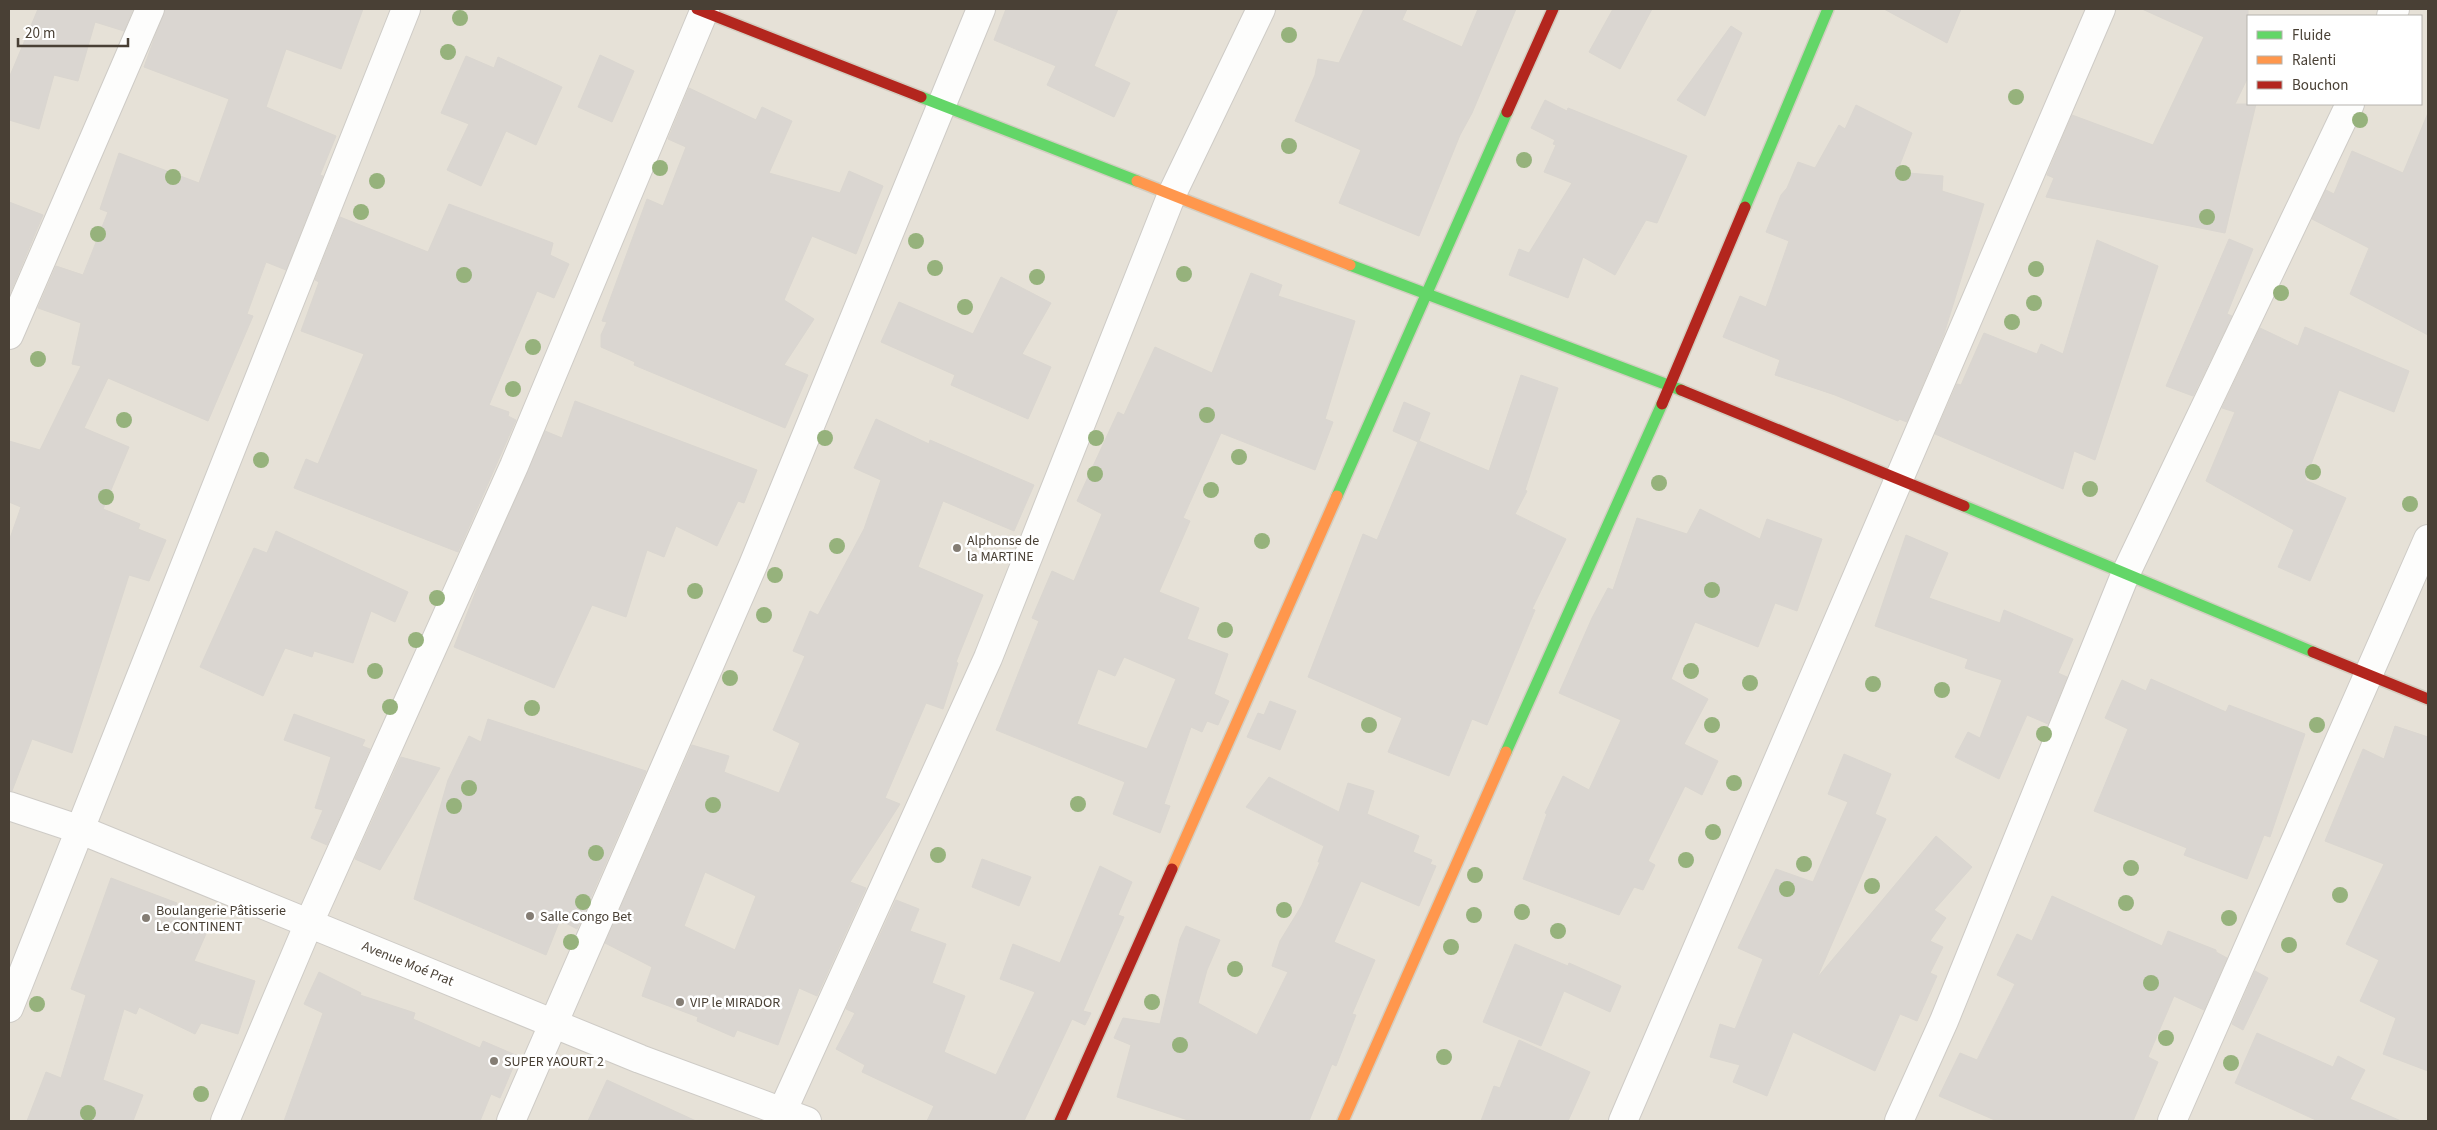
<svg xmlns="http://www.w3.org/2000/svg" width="2437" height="1130" font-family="'Source Sans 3',sans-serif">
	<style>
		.residential { fill: #e6e1d7; fill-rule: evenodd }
		.building { fill: #dad6d1; stroke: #dad6d0; fill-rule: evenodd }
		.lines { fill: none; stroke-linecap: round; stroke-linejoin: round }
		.street-casing { stroke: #cecbc6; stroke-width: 30 }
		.fast-casing { stroke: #d3cec1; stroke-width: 14 }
		.slow-casing { stroke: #d3cec1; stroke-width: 14 }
		.jam-casing { stroke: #d3cec1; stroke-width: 14 }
		.street { stroke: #fdfdfc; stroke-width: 28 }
		.fast { stroke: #63d668; stroke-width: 11 }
		.slow { stroke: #ff974d; stroke-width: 11 }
		.jam { stroke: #b3261e; stroke-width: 11 }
		.tree { fill: #96b27c }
		.poi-dot { fill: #847d74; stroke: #fff; stroke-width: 2 }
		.labels { text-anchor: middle; stroke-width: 5; stroke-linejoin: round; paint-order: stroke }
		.poi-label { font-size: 14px; fill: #494035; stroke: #fff; text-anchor: start }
		.street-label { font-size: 14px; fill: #494035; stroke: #fff }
	</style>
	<rect width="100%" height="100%" fill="#f2efea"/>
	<path class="residential" d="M9,9H2428V1121H9ZM2248,16H2421V104H2248Z"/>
	<path class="building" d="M38,9H133L124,31L95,22L78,81L54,75L39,129L9,120V78Z
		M165,9H363L341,69L286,49L266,107L336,136L320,175L323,176L286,270L266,262L247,314L253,316L208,421L108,378L84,428L129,447L103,509L140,524L138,529L166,540L149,581L129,575L72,753L32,739L12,791H9V541L21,507L9,502V441L40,450L81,366L72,364L81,323L38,308L56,266L83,275L108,212L100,209L119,153L199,183L229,99L144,67Z
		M1006,9H1118L1094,66L1130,83L1114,117L1047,85L1056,66L994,40Z
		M1364,9H1407L1402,20L1462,47L1478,9H1516L1472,113L1460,135L1419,236L1339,203L1361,150L1295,121L1315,75L1318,59L1339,63Z
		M1613,9H1652L1620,69L1589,52Z
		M1884,9H1961L1947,43Z
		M2142,9H2248V77L2235,104H2256L2225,233L2046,197L2054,178L2047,175L2072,115L2153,145L2204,37Z
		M1731,26L1742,33L1705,116L1677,100Z
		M600,55L634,71L612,122L578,107Z
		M466,56L494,68L498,57L562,87L536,145L506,131L481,186L447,170L469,124L441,113Z
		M689,88L756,120L762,107L792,121L769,173L840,193L849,171L883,186L856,254L812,236L784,300L814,319L784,365L808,375L785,428L634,365L635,362L601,347V335L607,322L602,321L647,199L663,206L686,147L668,139Z
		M1545,100L1567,111L1568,108L1687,156L1657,223L1646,220L1615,275L1583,257L1568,298L1509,275L1519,249L1529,253L1572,183L1544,172L1556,145L1553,144L1555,140L1531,128Z
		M1856,105L1912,133L1897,172L1943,176L1942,191L1984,204L1944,334L1907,422L1899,419L1898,421L1835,395L1775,375L1780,360L1723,337L1740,296L1766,307L1789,241L1766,232L1781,195L1787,188L1798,162L1815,168L1839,125L1845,129Z
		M2428,113V335L2350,294L2369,248L2312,219L2326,190L2334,194L2352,151L2403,173Z
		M9,202L43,215L9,296Z
		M449,204L553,243L550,255L569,264L554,298L537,291L489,405L509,412L508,416L516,420L458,552L294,488L306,459L318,464L364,354L301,331L319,282L315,280L340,217L428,252Z
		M2229,239L2253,249L2227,314L2232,316L2193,396L2166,386Z
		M2097,240L2158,266L2095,460L2074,451L2063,489L1935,434L1957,384L1961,385L1984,333L2037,354L2041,344L2063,354Z
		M1251,273L1282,285L1278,296L1355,321L1325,419L1333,422L1315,470L1221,433L1183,518L1190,521L1159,592L1199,608L1187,639L1228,654L1214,694L1229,701L1218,725L1207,721L1202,732L1191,727L1164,804L1170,806L1160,833L1113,814L1125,782L996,730L1039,621L1032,618L1052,571L1074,581L1102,514L1077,501L1118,412L1124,415L1155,347L1212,373ZM1124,657L1176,679L1147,749L1077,724L1098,669L1115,676Z
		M1001,277L1051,303L1022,354L1051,367L1028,419L951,385L955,375L881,342L899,302L973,334Z
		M2305,327L2409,371L2394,412L2339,390L2305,480L2346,498L2310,581L2278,567L2294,530L2206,481L2235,412L2222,408L2260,328L2298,346Z
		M1521,375L1558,388L1525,490L1527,491L1515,514L1566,539L1532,609L1535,610L1487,725L1472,719L1449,776L1388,752L1402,718L1308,677L1363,534L1377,540L1418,442L1393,431L1404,402L1430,413L1419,441L1489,471Z
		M575,401L757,470L744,503L738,501L717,546L676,526L664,557L647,550L626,617L592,605L554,688L454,647L487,563L545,431L562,438Z
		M876,419L929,444L930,440L1034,485L1014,531L943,501L918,567L983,595L956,662L958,663L943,709L926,703L885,798L900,804L850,882L866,888L817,996L799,988L778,1045L737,1030L734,1037L697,1021L698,1017L642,996L652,967L605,943L692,745L729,756L724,772L779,793L800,743L773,730L805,656L793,651L810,611L818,615L864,529L881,480L854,468ZM705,872L756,896L735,950L684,926Z
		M1700,509L1760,539L1767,519L1822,539L1797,611L1775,603L1758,647L1695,622L1671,679L1708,699L1684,744L1718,761L1702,795L1685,786L1648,861L1655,865L1643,890L1634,887L1619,915L1523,879L1547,814L1545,813L1563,776L1589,790L1621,720L1559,693L1592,618L1608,588L1613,590L1637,518L1687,534Z
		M276,531L408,592L395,622L371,611L353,663L314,651L312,657L285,648L263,696L200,667L254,548L267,553Z
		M1906,535L1948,553L1929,598L2000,623L2004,610L2073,639L2058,673L2067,677L2048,724L2027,715L1999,779L1955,757L1968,732L1980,738L2002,680L1965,668L1968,659L1875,626Z
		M2151,679L2226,712L2229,705L2305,734L2270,837L2264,835L2247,879L2184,855L2187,848L2094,811L2128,729L2105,718L2122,680L2146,691Z
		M1270,701L1296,711L1280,750L1247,737L1258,713L1264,715Z
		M294,714L365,740L362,746L370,749L327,845L311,838L323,810L315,808L331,757L284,740Z
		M488,719L646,771L577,929L560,920L546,955L414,899L448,780L469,736L481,742Z
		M2395,726L2428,737V1071L2383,1054L2396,1018L2360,1001L2379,960L2346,944L2384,864L2325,841L2363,749L2384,759Z
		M1844,754L1891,774L1875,814L1886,819L1817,978L1936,836L1972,867L1934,910L1946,918L1930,941L1943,947L1930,973L1937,976L1917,1021L1900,1014L1875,1071L1793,1032L1767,1096L1733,1082L1740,1065L1710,1057L1720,1024L1735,1029L1763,959L1738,948L1776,869L1813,882L1848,802L1828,794Z
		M401,757L440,768L380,870L355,859Z
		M1269,777L1339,812L1348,783L1374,791L1367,814L1419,836L1413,852L1432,860L1430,864L1436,866L1419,906L1361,881L1334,942L1375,960L1352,1014L1356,1015L1336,1066L1332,1064L1309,1121H1191L1117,1097L1131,1045L1114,1038L1123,1018L1160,1024L1180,939L1186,926L1220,940L1207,970L1198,1003L1257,1035L1288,972L1272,966L1280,941L1302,905L1320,862H1318L1324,846L1246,807Z
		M982,859L1031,877L1019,906L972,887Z
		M1100,866L1132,882L1118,915L1124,917L1083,1011L1091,1013L1085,1025L1072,1019L1024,1121H927L934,1106L862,1072L865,1065L836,1049L855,1013L846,1009L896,900L919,909L910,931L946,944L932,983L965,996L944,1052L996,1075L1035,992L1000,979L1013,944L1060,963Z
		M111,878L177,903L174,912L209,927L194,961L255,981L238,1034L201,1023L195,1034L139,1007L136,1014L124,1009L103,1080L143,1095L133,1121H27L46,1072L61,1078L86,995L71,989Z
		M2052,896L2162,946L2168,931L2216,950V952L2227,958L2204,1010L2174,996L2148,1057L2158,1062L2133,1121H1997L1939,1096L1960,1053L1977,1060L2015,984L1997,975L2017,934L2032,941Z
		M1515,944L1568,966L1569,963L1621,986L1610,1012L1564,991L1541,1046L1483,1022Z
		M2255,971L2268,978L2243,1030L2232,1024Z
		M319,972L361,993L360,995L415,1013L413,1019L480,1048L483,1041L518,1056L500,1098L491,1094L480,1121H284L323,1013L304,1004Z
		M2257,1033L2333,1067L2338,1056L2365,1070L2350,1099L2401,1121H2318L2235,1083Z
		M1519,1040L1590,1072L1568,1121H1481L1494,1086L1500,1088Z
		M607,1080L696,1121H588Z"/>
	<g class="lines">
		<g class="street-casing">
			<path id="street" d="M2391,16L2395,9
				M9,335L150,9
				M9,806L81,830L640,1059L807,1121
				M9,1008L406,9
				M225,1121L309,923L514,466L705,9
				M511,1121L753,565L981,9
				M778,1121L988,658L1172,194L1261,9
				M1623,1121L2101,9
				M1899,1121L1944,1021L2125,575L2350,104
				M2172,1121L2428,539"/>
		</g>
		<g class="fast-casing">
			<path id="fast" d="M921,97L1137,181
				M1745,207L1828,9
				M1350,265L1681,390
				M1337,496L1507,112
				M1964,506L2313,652
				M1506,752L1662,404"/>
		</g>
		<g class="slow-casing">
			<path id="slow" d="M1137,181L1350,265
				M1172,869L1337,496
				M1343,1121L1506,752"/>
		</g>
		<g class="jam-casing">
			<path id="jam" d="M697,9L921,97
				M1507,112L1553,9
				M1681,390L1964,506
				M1662,404L1745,207
				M2313,652L2428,699
				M1060,1121L1172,869"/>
		</g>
		<use href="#street" class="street"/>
		<use href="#fast" class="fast"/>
		<use href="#slow" class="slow"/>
		<use href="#jam" class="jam"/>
	</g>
	<g class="tree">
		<circle cx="460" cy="18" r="8"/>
		<circle cx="1289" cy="35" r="8"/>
		<circle cx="448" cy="52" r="8"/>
		<circle cx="2016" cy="97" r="8"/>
		<circle cx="2360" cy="120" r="8"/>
		<circle cx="1289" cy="146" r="8"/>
		<circle cx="1524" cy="160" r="8"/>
		<circle cx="660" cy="168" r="8"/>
		<circle cx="1903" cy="173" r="8"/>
		<circle cx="173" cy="177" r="8"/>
		<circle cx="377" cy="181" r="8"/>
		<circle cx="361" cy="212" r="8"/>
		<circle cx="2207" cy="217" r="8"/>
		<circle cx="98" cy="234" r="8"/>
		<circle cx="916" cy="241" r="8"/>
		<circle cx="935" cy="268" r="8"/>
		<circle cx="2036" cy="269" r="8"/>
		<circle cx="1184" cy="274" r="8"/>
		<circle cx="464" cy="275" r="8"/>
		<circle cx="1037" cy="277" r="8"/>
		<circle cx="2281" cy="293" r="8"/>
		<circle cx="2034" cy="303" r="8"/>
		<circle cx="965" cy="307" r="8"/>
		<circle cx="2012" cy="322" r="8"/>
		<circle cx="533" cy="347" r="8"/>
		<circle cx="38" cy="359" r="8"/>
		<circle cx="513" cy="389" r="8"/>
		<circle cx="1207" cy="415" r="8"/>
		<circle cx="124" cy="420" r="8"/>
		<circle cx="825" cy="438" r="8"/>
		<circle cx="1096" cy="438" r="8"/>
		<circle cx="1239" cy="457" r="8"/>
		<circle cx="261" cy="460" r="8"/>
		<circle cx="2313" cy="472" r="8"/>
		<circle cx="1095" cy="474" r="8"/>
		<circle cx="1659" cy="483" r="8"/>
		<circle cx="2090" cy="489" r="8"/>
		<circle cx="1211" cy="490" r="8"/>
		<circle cx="106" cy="497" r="8"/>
		<circle cx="2410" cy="504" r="8"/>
		<circle cx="1262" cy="541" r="8"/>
		<circle cx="837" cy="546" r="8"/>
		<circle cx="775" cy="575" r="8"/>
		<circle cx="1712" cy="590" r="8"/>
		<circle cx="695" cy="591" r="8"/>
		<circle cx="437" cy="598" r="8"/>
		<circle cx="764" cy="615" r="8"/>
		<circle cx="1225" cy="630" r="8"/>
		<circle cx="416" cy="640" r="8"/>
		<circle cx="375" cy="671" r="8"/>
		<circle cx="1691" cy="671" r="8"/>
		<circle cx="730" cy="678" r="8"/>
		<circle cx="1750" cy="683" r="8"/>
		<circle cx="1873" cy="684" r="8"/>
		<circle cx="1942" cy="690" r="8"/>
		<circle cx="390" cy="707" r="8"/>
		<circle cx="532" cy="708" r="8"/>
		<circle cx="1369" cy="725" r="8"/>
		<circle cx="1712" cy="725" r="8"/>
		<circle cx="2317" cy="725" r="8"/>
		<circle cx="2044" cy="734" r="8"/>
		<circle cx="1734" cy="783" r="8"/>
		<circle cx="469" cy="788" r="8"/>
		<circle cx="1078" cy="804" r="8"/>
		<circle cx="713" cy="805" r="8"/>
		<circle cx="454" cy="806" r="8"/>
		<circle cx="1713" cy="832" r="8"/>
		<circle cx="596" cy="853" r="8"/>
		<circle cx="938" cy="855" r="8"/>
		<circle cx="1686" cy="860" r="8"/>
		<circle cx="1804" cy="864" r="8"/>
		<circle cx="2131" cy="868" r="8"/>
		<circle cx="1475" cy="875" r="8"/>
		<circle cx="1872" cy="886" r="8"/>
		<circle cx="1787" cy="889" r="8"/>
		<circle cx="2340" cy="895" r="8"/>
		<circle cx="583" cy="902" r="8"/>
		<circle cx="2126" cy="903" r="8"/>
		<circle cx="1284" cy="910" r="8"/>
		<circle cx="1522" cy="912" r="8"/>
		<circle cx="1474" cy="915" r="8"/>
		<circle cx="2229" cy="918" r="8"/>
		<circle cx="1558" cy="931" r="8"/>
		<circle cx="571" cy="942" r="8"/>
		<circle cx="2289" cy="945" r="8"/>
		<circle cx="1451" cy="947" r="8"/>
		<circle cx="1235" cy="969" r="8"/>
		<circle cx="2151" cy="983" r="8"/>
		<circle cx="1152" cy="1002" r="8"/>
		<circle cx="37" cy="1004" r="8"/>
		<circle cx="2166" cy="1038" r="8"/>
		<circle cx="1180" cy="1045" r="8"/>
		<circle cx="1444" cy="1057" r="8"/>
		<circle cx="2231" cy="1063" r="8"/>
		<circle cx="201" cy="1094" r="8"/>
		<circle cx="88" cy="1113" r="8"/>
	</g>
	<g class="poi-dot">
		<circle cx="957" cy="548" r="5"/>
		<circle cx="530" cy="916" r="5"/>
		<circle cx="146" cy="918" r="5"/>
		<circle cx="680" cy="1002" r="5"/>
		<circle cx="494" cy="1061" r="5"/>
	</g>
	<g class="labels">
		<g class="poi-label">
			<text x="967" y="545">Alphonse de<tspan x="967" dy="16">la MARTINE</tspan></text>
			<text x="156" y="915">Boulangerie Pâtisserie<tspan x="156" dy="16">Le CONTINENT</tspan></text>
			<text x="540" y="921">Salle Congo Bet</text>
			<text x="690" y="1007">VIP le MIRADOR</text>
			<text x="504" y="1066">SUPER YAOURT 2</text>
		</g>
		<g class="street-label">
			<text transform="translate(408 963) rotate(22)" y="5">Avenue Moé Prat</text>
		</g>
	</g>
	<rect width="2437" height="1130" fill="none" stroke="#494035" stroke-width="20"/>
	<rect x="2247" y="15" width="175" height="90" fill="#ffffff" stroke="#b6b3ae"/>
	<rect x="2257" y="31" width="25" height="8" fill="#63d668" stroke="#b6b3ae"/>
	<text x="2292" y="40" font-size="15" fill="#494035">Fluide</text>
	<rect x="2257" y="56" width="25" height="8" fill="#ff974d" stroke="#b6b3ae"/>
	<text x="2292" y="65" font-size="15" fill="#494035">Ralenti</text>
	<rect x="2257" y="81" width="25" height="8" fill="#b3261e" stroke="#b6b3ae"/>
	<text x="2292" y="90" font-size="15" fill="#494035">Bouchon</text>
	<path d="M18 38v8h110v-8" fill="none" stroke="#494035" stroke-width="2.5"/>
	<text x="25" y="38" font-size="15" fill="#494035" stroke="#ffffff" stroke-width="4" paint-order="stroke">20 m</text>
</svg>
